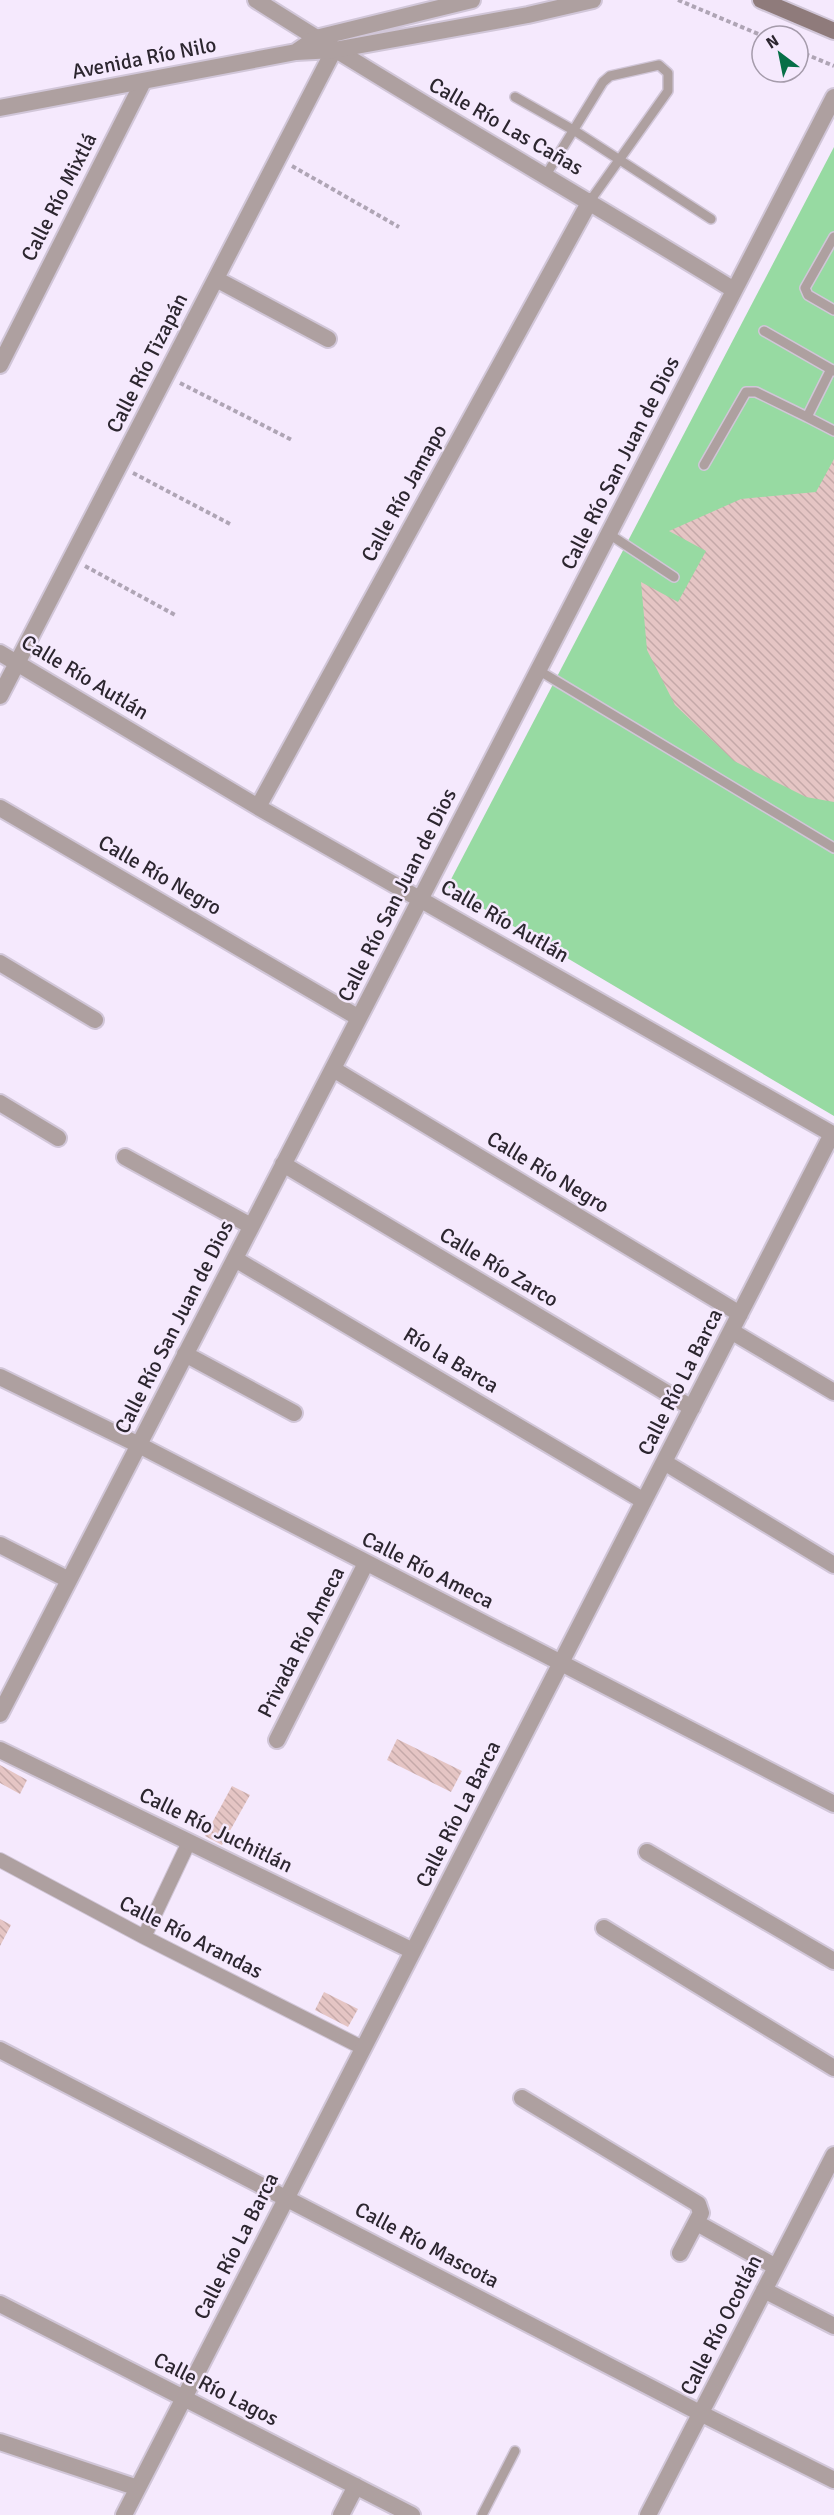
<svg xmlns="http://www.w3.org/2000/svg" width="834" height="2515" font-family="Signika,sans-serif">
	<style>
		.green { fill: #97daa2 }
		.building { fill: url(#building-back-hatch) }
		.lines { fill: none; stroke-linecap: round; stroke-linejoin: round }
		.service-casing { stroke: #d1c6d8; stroke-width: 12 }
		.pedestrian-casing { stroke: #d1c6d8; stroke-width: 16 }
		.minor-casing { stroke: #d1c6d8; stroke-width: 20 }
		.tertiary-casing { stroke: #d1c6d8; stroke-width: 20 }
		.secondary-casing { stroke: #d1c6d8; stroke-width: 20 }
		.path { stroke: #afa5b5; stroke-width: 4; stroke-dasharray: 4.5 3; stroke-linecap: butt }
		.service { stroke: #aea0a0; stroke-width: 9 }
		.pedestrian { stroke: #aea0a0; stroke-width: 14 }
		.minor { stroke: #aea0a0; stroke-width: 16 }
		.tertiary { stroke: #aea0a0; stroke-width: 16 }
		.secondary { stroke: #8f7b7b; stroke-width: 16 }
		.labels { text-anchor: middle; stroke-width: 5; stroke-linejoin: round; paint-order: stroke }
		.street-label { font-size: 21px; fill: #2c262f; stroke: #f5e9fd }
	</style>
	<defs>
		<pattern id="building-back-hatch" width="6" height="6" patternUnits="userSpaceOnUse" patternTransform="scale(1.5)"><rect width="6" height="6" fill="#e5c5c4"/><path d="M-1 5l2 2M0 0l6 6M5-1l2 2" fill="none" stroke="#c5a9a9"/></pattern>
	</defs>
	<rect width="100%" height="100%" fill="#f5e9fd"/>
	<path class="green" d="M834,147V1116L447,887Z"/>
	<path class="building" d="M834,459V802L806,797L734,761L675,705L647,650L641,582L678,602L706,551L669,531L741,499L816,492Z
		M397,1739L462,1771L451,1792L387,1760Z
		M0,1765L27,1780L20,1794L0,1783Z
		M232,1786L250,1795L222,1845L205,1836Z
		M0,1919L11,1925L0,1946Z
		M324,1992L358,2009L348,2027L315,2010Z"/>
	<g class="lines">
		<g class="service-casing">
			<path id="service" d="M515,97L575,131L711,219
				M546,175L603,82L610,76L659,65L668,73V91L590,201
				M834,237L805,288L808,295L834,310
				M764,331L834,371
				M807,417L834,431
				M704,465L746,392H756L807,417L831,369
				M609,534L674,577
				M538,670L834,848
				M482,2515L515,2451"/>
		</g>
		<g class="pedestrian-casing">
			<path id="pedestrian" d="M0,1860L144,1937L363,2048
				M144,1937L189,1842"/>
		</g>
		<g class="minor-casing">
			<path id="minor" d="M256,0C413,100 575,192 734,290
				M216,279L328,339
				M0,365L143,82
				M0,653L258,807L834,1135
				M0,696L334,50
				M258,807L590,201
				M0,808L359,1018
				M0,963L95,1020
				M333,1069L740,1314
				M0,1103L58,1138
				M125,1157L251,1226
				M283,1164L692,1408
				M235,1259L644,1501
				M731,1331L834,1392
				M185,1354L294,1413
				M0,1377L139,1445L834,1804
				M664,1462L834,1565
				M0,1545L69,1580
				M0,1714L834,97
				M277,1740L366,1563
				M0,1750L413,1951
				M647,1852L834,1961
				M604,1928L834,2068
				M0,2050L700,2413L834,2480
				M522,2098L698,2204L701,2213L680,2253
				M697,2223L776,2267
				M764,2290L834,2326
				M0,2304L412,2515
				M0,2442L138,2488
				M124,2515L832,1134
				M341,2515L356,2486
				M648,2515L834,2155"/>
		</g>
		<g class="tertiary-casing">
			<path id="tertiary" d="M297,51L316,38L472,0
				M0,108L296,52L334,50L528,15L593,0"/>
		</g>
		<g class="secondary-casing">
			<path id="secondary" d="M761,0L834,31"/>
		</g>
		<path class="path" d="M678,0L763,36
			M798,51L834,66
			M292,166L399,227
			M180,383L292,440
			M133,473L232,525
			M85,566L177,616"/>
		<use href="#service" class="service"/>
		<use href="#pedestrian" class="pedestrian"/>
		<use href="#minor" class="minor"/>
		<use href="#tertiary" class="tertiary"/>
		<use href="#secondary" class="secondary"/>
	</g>
	<g class="labels">
		<g class="street-label">
			<text transform="translate(144 58) rotate(-11)" y="7">Avenida Río Nilo</text>
			<text transform="translate(506 126) rotate(30)" y="7">Calle Río Las Cañas</text>
			<text transform="translate(59 197) rotate(-63)" y="7">Calle Río Mixtlá</text>
			<text transform="translate(147 363) rotate(-63)" y="7">Calle Río Tizapán</text>
			<text transform="translate(620 463) rotate(-63)" y="7">Calle Río San Juan de Dios</text>
			<text transform="translate(404 493) rotate(-61)" y="7">Calle Río Jamapo</text>
			<text transform="translate(85 677) rotate(31)" y="7">Calle Río Autlán</text>
			<text transform="translate(160 875) rotate(30)" y="7">Calle Río Negro</text>
			<text transform="translate(397 895) rotate(-63)" y="7">Calle Río San Juan de Dios</text>
			<text transform="translate(505 921) rotate(30)" y="7">Calle Río Autlán</text>
			<text transform="translate(548 1172) rotate(31)" y="7">Calle Río Negro</text>
			<text transform="translate(499 1267) rotate(31)" y="7">Calle Río Zarco</text>
			<text transform="translate(174 1327) rotate(-63)" y="7">Calle Río San Juan de Dios</text>
			<text transform="translate(451 1360) rotate(31)" y="7">Río la Barca</text>
			<text transform="translate(680 1382) rotate(-63)" y="7">Calle Río La Barca</text>
			<text transform="translate(428 1570) rotate(27)" y="7">Calle Río Ameca</text>
			<text transform="translate(301 1642) rotate(-63)" y="7">Privada Río Ameca</text>
			<text transform="translate(458 1814) rotate(-63)" y="7">Calle Río La Barca</text>
			<text transform="translate(216 1830) rotate(26)" y="7">Calle Río Juchitlán</text>
			<text transform="translate(191 1937) rotate(27)" y="7">Calle Río Arandas</text>
			<text transform="translate(427 2245) rotate(28)" y="7">Calle Río Mascota</text>
			<text transform="translate(236 2246) rotate(-63)" y="7">Calle Río La Barca</text>
			<text transform="translate(721 2325) rotate(-63)" y="7">Calle Río Ocotlán</text>
			<text transform="translate(216 2389) rotate(27)" y="7">Calle Río Lagos</text>
		</g>
	</g>
	<g transform="translate(780 54) rotate(328)"><circle r="28" fill="#f5e9fd" stroke="#a59bab" stroke-width="1.5"/>
	<path d="M0-4.5L10 22L0 15L-10 22Z" fill="#066f47"/>
	<text y="-9" font-size="16" font-weight="bold" text-anchor="middle" fill="#2c262f">N</text>
	</g>
</svg>
